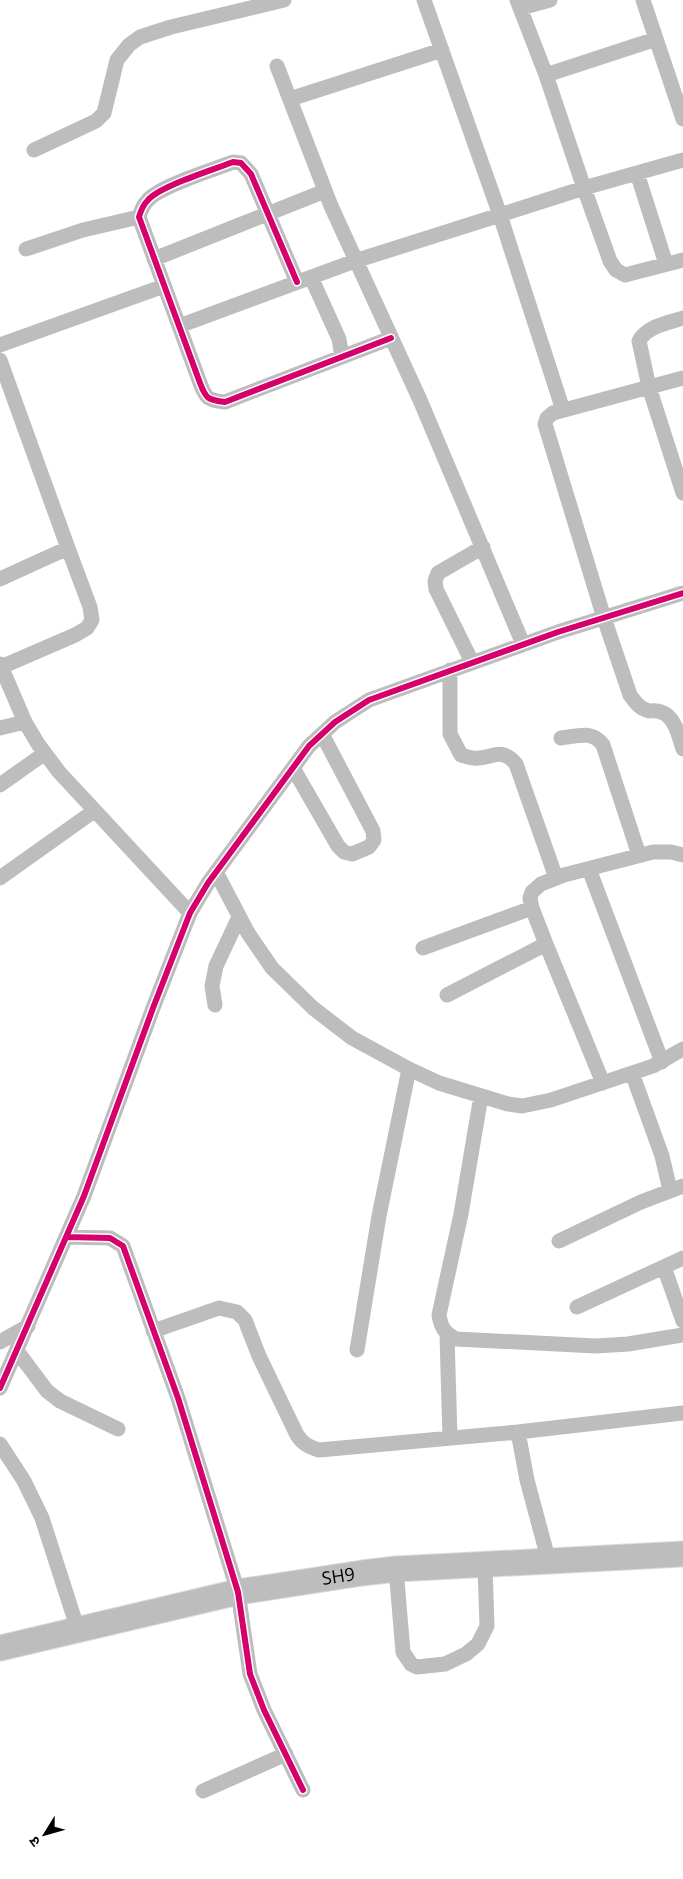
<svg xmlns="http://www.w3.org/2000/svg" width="683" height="1879" font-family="'Open Sans','Noto Sans Devanagari',sans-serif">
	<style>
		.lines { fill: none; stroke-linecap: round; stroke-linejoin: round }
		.primary-casing { stroke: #dbdbdb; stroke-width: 27 }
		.street { stroke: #bdbdbd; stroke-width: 15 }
		.primary { stroke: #bdbdbd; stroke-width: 25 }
		.cycleway-casing { stroke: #fff; stroke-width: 9 }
		.cycleway { stroke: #d6006c; stroke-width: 6 }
		.labels { text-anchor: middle; stroke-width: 5; stroke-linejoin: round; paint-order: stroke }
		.street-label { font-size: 18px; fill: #000; stroke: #fff }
	</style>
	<rect width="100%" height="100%" fill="#fff"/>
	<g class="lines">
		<g class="primary-casing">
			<g id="primary">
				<path id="s1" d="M0,1648L238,1592L362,1573L396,1569L683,1554"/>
			</g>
		</g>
		<path class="street" d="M424,0L500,215L584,188L546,75L517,0
			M643,0L683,119
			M521,8L550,0
			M277,66L331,206L420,400L523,644
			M546,75L656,39
			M290,99L442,50
			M34,150L96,121L104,113L117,60L129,45L140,37L171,27L284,0
			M683,160L584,188L610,261L616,270L625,275L683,260
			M637,173L666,264
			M26,249L83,230L139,217
			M154,259L325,191
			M311,277L339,339L342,357
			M297,282L251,174L241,163L233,162C213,170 160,186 148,200C143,205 141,210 139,217L200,383C206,399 208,400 225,402L391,338
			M683,318C668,323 647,326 639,341L649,387L683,493
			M179,326L355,261L500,215L563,410
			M0,345L164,286
			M0,360L68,548L0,579
			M683,378L553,413L547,418L545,424L604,618L630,695C635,702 640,709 649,711C652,711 657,710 661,712C675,716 679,737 683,749
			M472,662L436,589L435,581L438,573L483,547
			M0,664L25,722L38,744L59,772L190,913
			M1,667L75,635L87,628L92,620L90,607L68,548
			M450,670V734L461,755C465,756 469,758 473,758C492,760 500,745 516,764L556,878
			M0,728L25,722
			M561,738C578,736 592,730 603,745L639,855
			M293,768L338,846L344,852L352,854L369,847L374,840L373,831L322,734
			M0,785L45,753
			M589,869L662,1062
			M216,872L248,933L272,968L313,1008L352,1038L409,1069L439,1083L508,1104L522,1106L551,1100L653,1066L683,1049
			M0,878L94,811
			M423,948L532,908
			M447,995L546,944
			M215,1005L212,986L216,966L239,917
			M632,1073L662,1156L670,1190
			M603,1083L546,944L532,908L530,898L532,892L541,884L564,875L653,852H671L683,855
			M481,1096L461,1214L439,1315C441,1327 444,1333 456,1339L596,1346L628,1344L683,1335
			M66,1237L110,1238L123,1246L178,1398L238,1592L250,1674L264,1710L303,1790
			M559,1241L641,1202L683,1186
			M664,1267L683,1321
			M577,1307L683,1258
			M153,1331L219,1308L237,1312L245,1320L259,1356L297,1435C303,1444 309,1447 319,1450L518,1432L683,1413
			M447,1335L450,1438
			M0,1342L28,1326
			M357,1350L379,1216L409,1069
			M17,1351L47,1391L60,1401L118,1429
			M0,1388L84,1196L153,1008L190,913L208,883L309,746L335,722L369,700L558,632L683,593
			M518,1432L527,1480L549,1562
			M0,1444L24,1481L42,1518L78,1630
			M396,1569L403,1652L411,1664L417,1667L445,1664L466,1654L478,1644L487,1626L485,1566
			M203,1791L286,1754"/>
		<use href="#primary" class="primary"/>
		<g class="cycleway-casing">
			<path id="cycleway" d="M297,282L251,174L241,163L233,162C213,170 160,186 148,200C143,205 141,210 139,217L200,383C206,399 208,400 225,402L391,338
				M66,1237L110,1238L123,1246L178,1398L238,1592L250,1674L264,1710L303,1790
				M0,1388L84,1196L153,1008L190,913L208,883L309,746L335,722L369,700L558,632L683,593"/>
		</g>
		<use href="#cycleway" class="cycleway"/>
	</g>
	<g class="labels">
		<g class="street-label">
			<text dy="6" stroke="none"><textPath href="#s1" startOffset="346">SH9</textPath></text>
		</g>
	</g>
	<g transform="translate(45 1834) rotate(233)" stroke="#ffffff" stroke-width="4" paint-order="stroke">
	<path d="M0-4L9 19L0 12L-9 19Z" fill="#000000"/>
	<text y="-8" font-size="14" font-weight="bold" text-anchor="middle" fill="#000000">उ</text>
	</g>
</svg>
